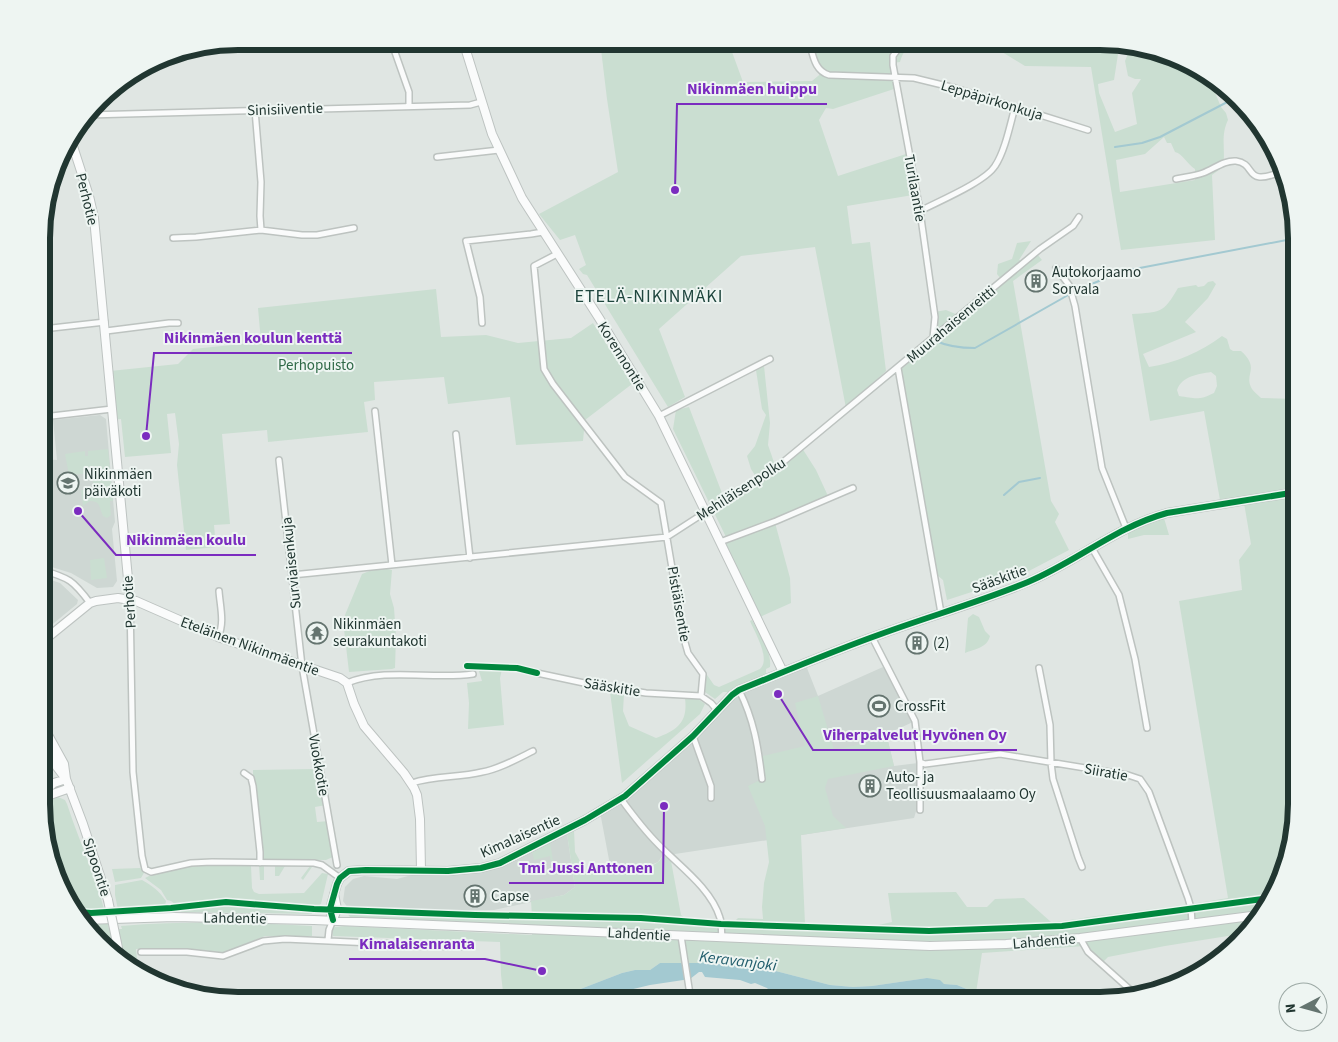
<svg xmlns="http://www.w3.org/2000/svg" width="1338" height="1042" font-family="'Source Sans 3',sans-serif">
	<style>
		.built { fill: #ced7d3 }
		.green { fill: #caded1; fill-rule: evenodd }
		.water { fill: #a3c9d1 }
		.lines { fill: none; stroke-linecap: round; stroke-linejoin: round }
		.stream { stroke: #a3c9d1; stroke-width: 2 }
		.street-casing { stroke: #bdc3c0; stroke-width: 8 }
		.secondary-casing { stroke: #bdc3c1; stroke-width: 10 }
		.street { stroke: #fafbfb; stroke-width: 5 }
		.secondary { stroke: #fafbfb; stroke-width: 8 }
		.secondary-bridge-casing { stroke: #bdc3c1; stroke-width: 10; stroke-linecap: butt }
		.secondary-bridge { stroke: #fafbfb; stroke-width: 8 }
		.cycleway-casing { stroke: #eef5f2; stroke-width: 9 }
		.cycleway { stroke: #00873e; stroke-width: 6 }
		.labels { text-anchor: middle; stroke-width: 4; stroke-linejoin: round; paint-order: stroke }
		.street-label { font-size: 15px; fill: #213631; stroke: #eef5f2 }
		.poi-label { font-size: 15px; fill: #213631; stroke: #eef5f2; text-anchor: start }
		.park-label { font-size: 15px; fill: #2f6947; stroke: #eef5f2 }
		.water-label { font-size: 16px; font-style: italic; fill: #215d6c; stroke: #eef5f2 }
		.quarter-label { font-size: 18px; letter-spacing: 1px; fill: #1f463e; stroke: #eef5f2 }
		.rim { fill: none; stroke: #213631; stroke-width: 6 }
		.leader { fill: none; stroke: #7b2cbf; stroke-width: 2 }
		.callout-dot { fill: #7b2cbf; stroke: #eef5f2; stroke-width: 2 }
		.callout-label { font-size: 16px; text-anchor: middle; font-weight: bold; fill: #7b2cbf; stroke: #eef5f2; stroke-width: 4; stroke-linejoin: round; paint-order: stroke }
	</style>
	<rect width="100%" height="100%" fill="#e0e6e3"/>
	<path class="built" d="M100,415L106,419L115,522L112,529L117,581L113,587L97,588L71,573L42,564V459L57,460L53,420Z
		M42,577L60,583L78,600L77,604L42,633Z
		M805,663L818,696L883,667L913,722L891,732L887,737L894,766L918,763V805L914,818L675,854L671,861L663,855L658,862L644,868L623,872L614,871L610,865L600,812L621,799L732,695Z
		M567,834L575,887L564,895L494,910L443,912L348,908L343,901L345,887L353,879L364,876L397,879L419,873L500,863Z"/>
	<path class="green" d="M600,41H728L743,82L812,81L824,71L819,65L813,42H888L891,52L898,42H918C907,47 903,51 900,62L893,63L897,88L833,109L826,108L819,120L838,176L906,154L913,195L847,206L852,244L870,242L886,371L846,408L815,247L741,256L659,329L685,397L668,407L587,275L583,274L579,269L586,265L575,235L560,240L539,214L618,172L607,99Z
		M974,42H1112L1128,45L1118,54L1114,80L1098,84L1099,93L1115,132L1137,124L1132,93L1141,79H1135L1128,76L1125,61L1131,46L1175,56L1209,78L1221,107L1226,113L1228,120C1220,137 1226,149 1223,167L1212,175L1215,240L1121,250L1091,67L1025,66L1002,52ZM1164,137L1167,143H1171L1175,152C1183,154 1187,164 1195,169V180L1120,192L1116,160L1145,154Z
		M1031,241L1019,260L1027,261L1037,254L1042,260L1013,281L1051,501L1059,514L1055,522L1069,550L1008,582L987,587L947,600L943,580L937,575L901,369L1004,283L997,274L998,264L1012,259L1017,243Z
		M1213,281L1216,284L1208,298L1185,322L1196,332L1143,354L1149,367C1175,363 1201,352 1222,336L1227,339L1230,349L1233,351H1241C1261,369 1243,374 1252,389C1254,392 1258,395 1261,398L1297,399V488L1220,500L1204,411L1150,421L1132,314C1160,312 1163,314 1178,288L1196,285L1198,287L1204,286L1208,282ZM1211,372L1216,376L1217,386L1214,393C1198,401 1195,398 1179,396L1177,390C1182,376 1198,374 1211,372Z
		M436,289L441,337L486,335L518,343L571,338L593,323L632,384L585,420L583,441L516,445L510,397L448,404L444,377L374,382L375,400L364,402L368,432L268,442L267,430L222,434L230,524L214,525L216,547L186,550L177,465L179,444L175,413L167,414L171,453L125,457L121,419L113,420L110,371L178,364L193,349L261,342L258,308Z
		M946,310L958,315L938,331L935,328L934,312Z
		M764,366L770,423L768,445L776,468L802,448L816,470L828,496L774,519L790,578L791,603L760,617L726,546L728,541L673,429L676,410L689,407L725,501L758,480L751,469L747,456L755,446L766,415L762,409L756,370Z
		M108,449L113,501H110L111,515L107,518L103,516C99,508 101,501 90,501L83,506L81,490L94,489L92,473L69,475L65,454L85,451V456H88V451Z
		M1297,495L1296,817L1282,879L1248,934L1236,942L1234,935L1165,946L1108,957L1102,963L1085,946L982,953L976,993L957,985L944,984L927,978L872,986L853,987L830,985L745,963H660L650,970H635L622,973L552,1000H504L501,975L500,942L333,936L332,930L335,927L345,926L532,935V925L350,917L345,911L532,917L531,901L564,895L575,887L567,834L574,830L575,852L586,872H594L610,865L615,871C625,872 650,869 658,862C661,860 662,857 663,855L671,861L681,915L686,919L735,921L738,918L763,919L762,907L764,883L769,862L765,826L748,786L762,779L759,757L805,746L795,703L818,696L834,750L857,745L887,737L894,766L828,779L825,788L833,816L846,828L801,835L805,924L874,926L892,922L888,893L956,892L967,907H987L995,899L1024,898L1051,922C1070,921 1086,917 1105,915C1146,910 1187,905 1228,898L1179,601L1242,590L1239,560L1251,544L1244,503Z
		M1164,518L1169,535H1144L1128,539V531Z
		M104,558L107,578L91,580L90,560Z
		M387,569L392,570L390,594L394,608L396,636L395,668L392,669L349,672L344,629L345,615L362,574L372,570Z
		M973,614L979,617L985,631L990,636C987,648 975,649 965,653L968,618Z
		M752,620C759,633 772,651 770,667L766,669V674L729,692H723L715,699L702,690L703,674L705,672L714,685L719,687L760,669C771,659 755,633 750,621Z
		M478,668L502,669L500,678L504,725L468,729L469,703L467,683L482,681Z
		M610,692L624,694L623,711L629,726L656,738C678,730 688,722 685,698L698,699L705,704L700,714L622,783Z
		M315,769H320L326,805L315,807L317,822L329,821L335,856L326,860L261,859L253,786V770Z
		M58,797L65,800L67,804C81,847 100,885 109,929H122L121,926C185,921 248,922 312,926V936H265L222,953L187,949H136L138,970L108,952L61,891L42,817V801Z
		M550,842L554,868L552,866L550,856L534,860L532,851Z
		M259,864H314L303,880L301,878L310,866H285L279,876H275V866H264V880H260Z
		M193,865L251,866L252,888L254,892L259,894L304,893L322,873L328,874L321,904L316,907L235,901H215L176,905L171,901L167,900L161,890L145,878L153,874Z
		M140,868L145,871L141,878L115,882L112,869Z
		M142,880C153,886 159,891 166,901L165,906L118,910L115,895V885Z
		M241,904L311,910L312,914L181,912L179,910L180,908L209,905Z"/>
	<path class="water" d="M707,959H714L718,964L745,963L830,985L853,987L872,986L927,978L940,980L944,984L957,985L976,993L980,1001H933L918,997L897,1001H779L767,988L755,983L751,984L740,980L705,977L702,972H699L690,979L650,985L625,991L601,1001L552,1000L622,973L635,970H650L660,963H702Z"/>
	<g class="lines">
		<path class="stream" d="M1115,147L1142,143L1160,137L1235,98
			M1074,291L1124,271L1297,238
			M931,345L936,341C949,347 961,348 975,348L1070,294
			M1004,495L1019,482L1040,478"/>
		<g class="street-casing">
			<path id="street" d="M391,41L409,92V105
				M809,42C813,54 814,71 829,75L914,78L955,88L1088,130
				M903,42L893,56V65L920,211L935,317L933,338
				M255,110L261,182L260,216L261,230
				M88,115L470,105L481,102
				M437,157L499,150
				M1176,179C1185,177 1195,176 1203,173C1214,169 1224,160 1236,161C1258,164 1242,188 1283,171
				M920,211C939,201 985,182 995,166C1005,151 1010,125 1015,107
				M173,238L196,237L261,230L302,235H317L354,228
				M557,254L534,266L544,369L553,384L625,477L661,503L684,639L688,653L703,674L701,696
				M1056,268L1069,285L1075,306L1102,468L1126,528
				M482,323L480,297L466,241L531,234L543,232
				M43,329L105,322
				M106,331L169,323H178
				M898,368L941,613
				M375,411L392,565
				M659,416L770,359
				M43,417L112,409
				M456,434L470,558
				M279,460L302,666L337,865
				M720,542L776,521L853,488
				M1092,548L1119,595L1135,659L1147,728
				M42,570C69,578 73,580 90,603
				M292,575L667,537L701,515L725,502L771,472L1040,249L1073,226L1079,217
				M130,600L133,772L142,856L145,869L151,872L191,863L212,862L314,863L322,865L340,878
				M218,637C225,623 220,606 219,591
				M872,637L915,721L920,762V810
				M1039,668L1050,725L1051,763L1053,779L1078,857L1082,867
				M537,673L584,683L646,693L701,696L711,703L717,710
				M347,683C387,667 432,680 473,674
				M739,690C754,720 758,746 762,779
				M693,736L711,786V798
				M920,762L925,764L933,763L1000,754L1128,775L1140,779L1149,792L1188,898L1191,908L1192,923
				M244,773L251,778L253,786L260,852V863
				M412,783C435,775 458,778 482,772C499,769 517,759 533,751
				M621,799C632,814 644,830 658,844C678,865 711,888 720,918C722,924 721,931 722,937
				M681,936L691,1001
				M1080,938L1088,952L1135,994
				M328,940L329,930L333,920
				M141,952H187L223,956L263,941L285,939L460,947"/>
		</g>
		<g class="secondary-casing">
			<path id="secondary" d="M463,41L492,134L522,198L599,318L659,416L783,672
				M70,137L89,196L94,218L130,600
				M42,642L90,603L96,601L118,598L136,601L218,637L340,678L347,683L354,704L364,726L404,773L414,788L417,795L420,819L421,870
				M42,724L64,764L66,779L83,824L108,900
				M42,739L57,767L66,779
				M42,793L54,783L66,779
				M42,796L50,795L70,788
				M84,920L174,917L314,920L881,944L930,946L1006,944L1080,938L1259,915
				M333,920L330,909L337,884L340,878L349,871L366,870L448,871L481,868L500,863L585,820L625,796L693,736L732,695L739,690C786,671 833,651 881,634C930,616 980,602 1028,582C1076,562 1116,527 1167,513L1297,492
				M333,920L337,909L334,894
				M117,943L120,959"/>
		</g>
		<use href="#street" class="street"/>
		<use href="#secondary" class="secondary"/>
		<g class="secondary-bridge-casing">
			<path id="secondary-bridge" d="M108,900L117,943"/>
		</g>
		<use href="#secondary-bridge" class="secondary-bridge"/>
		<g class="cycleway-casing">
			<path id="cycleway" d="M467,666L517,668L537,673
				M78,912L91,913L171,908L226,902L314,909L475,915L641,918L721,924L929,931L1062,926L1270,898
				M333,920L330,909L337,884L340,878L349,871L366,870L448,871L481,868L500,863L585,820L625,796L693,736L732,695L739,690C786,671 833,651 881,634C930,616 980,602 1028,582C1076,562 1116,527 1167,513L1297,492"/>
		</g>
		<use href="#cycleway" class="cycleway"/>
	</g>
	<defs>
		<g id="building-ring" transform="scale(1.125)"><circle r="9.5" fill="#eef5f2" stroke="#64746f" stroke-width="1.5"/><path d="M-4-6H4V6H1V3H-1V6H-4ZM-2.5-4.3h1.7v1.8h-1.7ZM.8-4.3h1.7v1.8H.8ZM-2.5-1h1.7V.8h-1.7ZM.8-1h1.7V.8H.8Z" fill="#64746f"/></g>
		<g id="school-ring" transform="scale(1.125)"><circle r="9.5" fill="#eef5f2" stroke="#64746f" stroke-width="1.5"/><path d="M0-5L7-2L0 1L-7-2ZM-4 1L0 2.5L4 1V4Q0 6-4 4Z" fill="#64746f"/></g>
		<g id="temple-ring" transform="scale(1.125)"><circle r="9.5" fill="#eef5f2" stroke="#64746f" stroke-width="1.5"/><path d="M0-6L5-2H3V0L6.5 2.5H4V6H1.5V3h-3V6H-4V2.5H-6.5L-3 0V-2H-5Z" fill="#64746f"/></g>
		<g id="stadium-ring" transform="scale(1.125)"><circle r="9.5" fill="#eef5f2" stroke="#64746f" stroke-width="1.5"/><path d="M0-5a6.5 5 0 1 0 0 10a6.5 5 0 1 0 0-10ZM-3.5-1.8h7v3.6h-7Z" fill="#64746f"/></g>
	</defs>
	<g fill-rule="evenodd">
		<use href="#building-ring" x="1036" y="281"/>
		<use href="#school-ring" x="68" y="483"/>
		<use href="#temple-ring" x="317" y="633"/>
		<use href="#building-ring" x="917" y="643"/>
		<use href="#stadium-ring" x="879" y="706"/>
		<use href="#building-ring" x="870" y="786"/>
		<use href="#building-ring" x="475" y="896"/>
	</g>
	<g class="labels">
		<g class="street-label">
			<text transform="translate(992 100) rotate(17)" y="5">Leppäpirkonkuja</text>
			<text transform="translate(285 109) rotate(-2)" y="5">Sinisiiventie</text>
			<text transform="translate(915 188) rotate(80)" y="5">Turilaantie</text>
			<text transform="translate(87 199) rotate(76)" y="5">Perhotie</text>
			<text transform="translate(951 324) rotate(-40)" y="5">Muurahaisenreitti</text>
			<text transform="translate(622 356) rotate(58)" y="5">Korennontie</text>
			<text transform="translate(741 489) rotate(-33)" y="5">Mehiläisenpolku</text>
			<text transform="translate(291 563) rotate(-96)" y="5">Surviaisenkuja</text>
			<text transform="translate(999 579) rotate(-20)" y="5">Sääskitie</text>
			<text transform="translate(129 602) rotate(-94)" y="5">Perhotie</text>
			<text transform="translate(679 604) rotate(80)" y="5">Pistiäisentie</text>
			<text transform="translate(250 646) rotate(20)" y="5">Eteläinen Nikinmäentie</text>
			<text transform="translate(612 687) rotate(9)" y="5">Sääskitie</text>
			<text transform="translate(319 765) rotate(80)" y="5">Vuokkotie</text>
			<text transform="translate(1106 772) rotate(10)" y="5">Siiratie</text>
			<text transform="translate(520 836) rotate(-24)" y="5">Kimalaisentie</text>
			<text transform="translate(97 867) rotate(72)" y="5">Sipoontie</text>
			<text transform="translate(235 918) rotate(1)" y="5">Lahdentie</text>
			<text transform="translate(639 934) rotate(3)" y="5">Lahdentie</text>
			<text transform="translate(1044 941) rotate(-5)" y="5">Lahdentie</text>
		</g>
		<g class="poi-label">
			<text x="1052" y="277">Autokorjaamo<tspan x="1052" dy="17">Sorvala</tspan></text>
			<text x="84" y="479">Nikinmäen<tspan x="84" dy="17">päiväkoti</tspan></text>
			<text x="333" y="629">Nikinmäen<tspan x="333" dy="17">seurakuntakoti</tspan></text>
			<text x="933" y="648">(2)</text>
			<text x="895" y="711">CrossFit</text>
			<text x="886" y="782">Auto- ja<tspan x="886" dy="17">Teollisuusmaalaamo Oy</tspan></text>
			<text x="491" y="901">Capse</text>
		</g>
		<g class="park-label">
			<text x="316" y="370">Perhopuisto</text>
		</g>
		<g class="water-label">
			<text transform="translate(738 960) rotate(7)" y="6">Keravanjoki</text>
		</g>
		<g class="quarter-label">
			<text x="649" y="302">ETELÄ-NIKINMÄKI</text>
		</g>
	</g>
	<path d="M0 0H1338V1042H0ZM238 50H1100A188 188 0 0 1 1288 238V804A188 188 0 0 1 1100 992H238A188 188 0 0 1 50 804V238A188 188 0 0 1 238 50Z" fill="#eef5f2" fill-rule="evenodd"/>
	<path class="rim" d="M238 50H1100A188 188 0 0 1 1288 238V804A188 188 0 0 1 1100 992H238A188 188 0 0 1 50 804V238A188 188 0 0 1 238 50Z"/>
	<path class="leader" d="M675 190L677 104H827M146 436L154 353H352M78 511L116 555H256M778 694L813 750H1017M664 806L663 883H509M542 971L485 959H349"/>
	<g class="callout-dot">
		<circle cx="675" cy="190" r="5"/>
		<circle cx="146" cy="436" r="5"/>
		<circle cx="78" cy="511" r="5"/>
		<circle cx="778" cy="694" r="5"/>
		<circle cx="664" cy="806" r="5"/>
		<circle cx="542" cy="971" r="5"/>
	</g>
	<g class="callout-label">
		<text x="752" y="94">Nikinmäen huippu</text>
		<text x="253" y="343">Nikinmäen koulun kenttä</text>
		<text x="186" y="545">Nikinmäen koulu</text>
		<text x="915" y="740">Viherpalvelut Hyvönen Oy</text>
		<text x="586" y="873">Tmi Jussi Anttonen</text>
		<text x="417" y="949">Kimalaisenranta</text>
	</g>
	<g transform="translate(1303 1007) rotate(264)"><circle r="24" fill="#eef5f2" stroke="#9ca9a5"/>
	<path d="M0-4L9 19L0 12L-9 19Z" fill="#64746f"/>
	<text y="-8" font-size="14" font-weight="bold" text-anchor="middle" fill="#213631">N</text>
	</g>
</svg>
